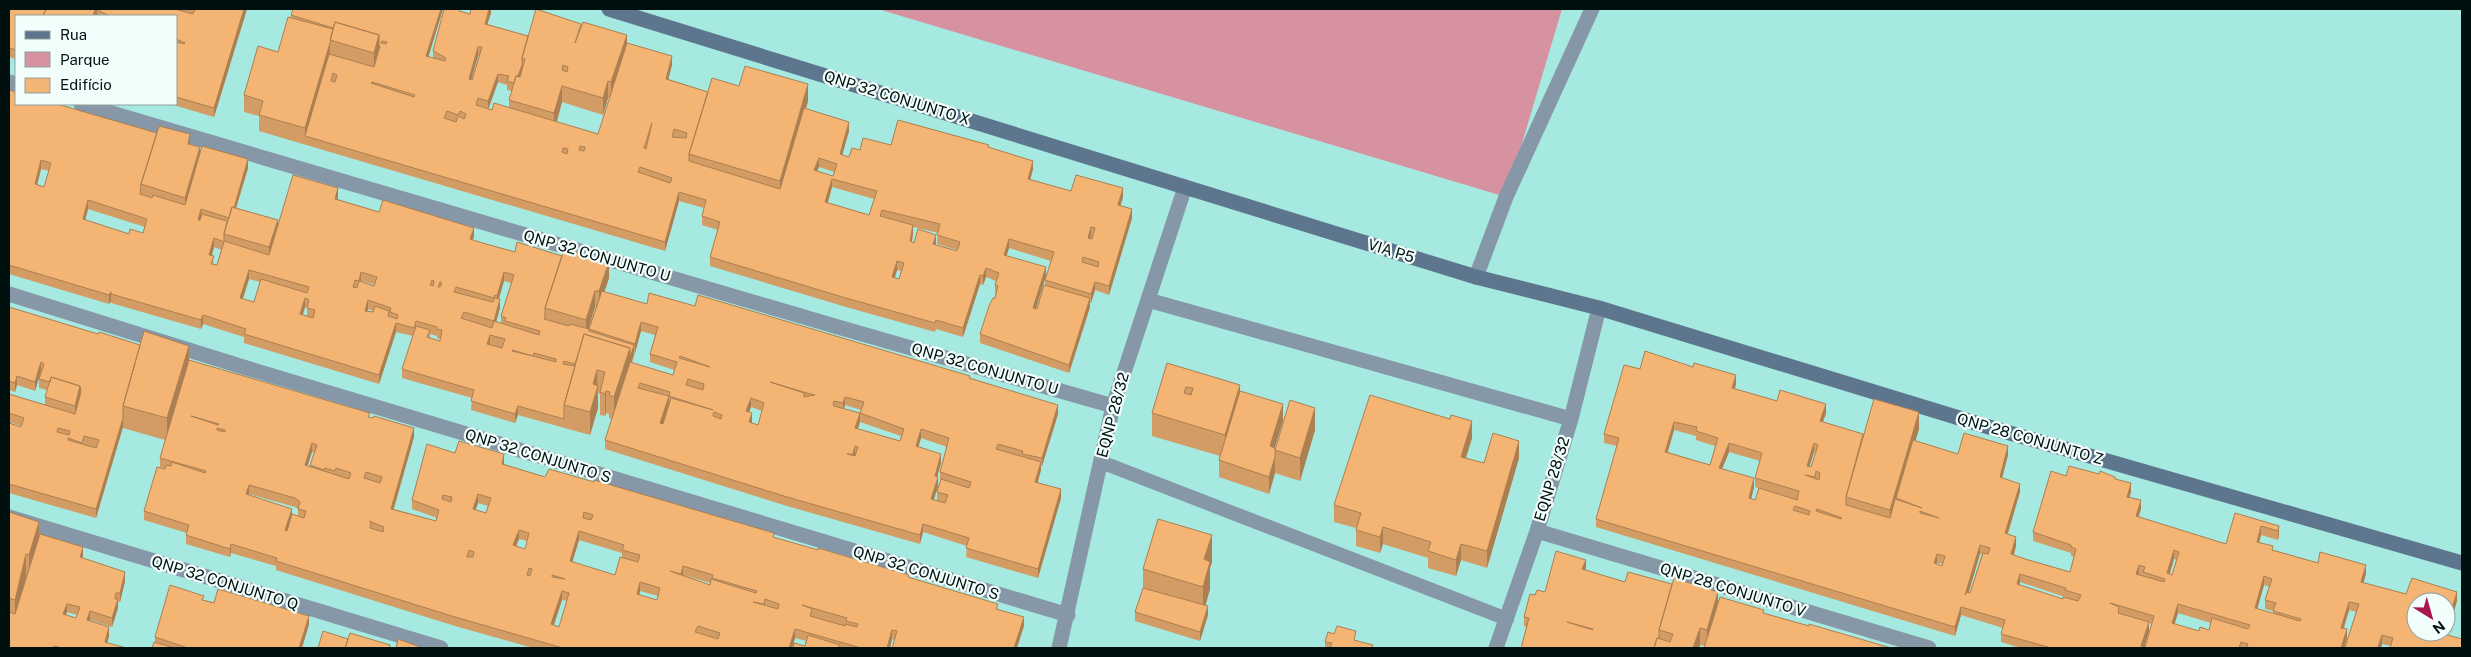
<svg xmlns="http://www.w3.org/2000/svg" width="2471" height="657" font-family="'Public Sans',sans-serif">
	<style>
		.green { fill: #d692a0 }
		.lines { fill: none; stroke-linecap: round; stroke-linejoin: round }
		.lane { stroke: #8697a7; stroke-width: 14 }
		.street { stroke: #8697a7; stroke-width: 15 }
		.secondary { stroke: #5d768d; stroke-width: 15 }
		.wall { fill: #d29c64; fill-rule: evenodd }
		.shaded-wall { fill: #ab7f51 }
		.building { fill: #f4b574; stroke: #ab7f51; fill-rule: evenodd }
		.labels { text-anchor: middle; stroke-width: 4.5; stroke-linejoin: round; paint-order: stroke }
		.street-label { font-size: 15px; fill: #00100e; stroke: #f1fefc }
	</style>
	<rect width="100%" height="100%" fill="#a6e9e0"/>
	<path class="green" d="M878,9H1562L1506,197Z"/>
	<g class="lines">
		<path class="lane" d="M1101,462L1507,619"/>
		<path class="street" d="M9,82L16,84
			M81,104L838,327L1113,406
			M1476,277L1506,197L1592,9
			M9,294L240,366L1068,615
			M1148,300L1571,419
			M9,517L441,648
			M1537,531L1929,648
			M1059,648L1113,406L1185,187
			M1496,648L1537,531L1571,419L1599,308"/>
		<path class="secondary" d="M609,9L1476,277L1599,308L1982,425L2462,563"/>
	</g>
	<path class="wall" d="M9,9H247L214,117L170,104H176V16H16V59L9,57Z
		M443,9L428,56L433,58V51L461,12L470,14L491,9V13L487,24L528,36L581,28L627,43L672,65L668,79L708,92L739,86L808,101L806,109L849,131L842,155L849,157L860,150L891,145L989,148L1033,169L1030,180L1071,191L1123,197L1120,205L1132,218L1109,295L1095,290L1091,303L1090,302V307L1069,373L980,343V334L996,294H995V285L996,281L986,277L983,285L980,284L963,337L936,329L935,332L846,307L710,266V257L718,230L702,225V216L704,208L679,201L665,251L259,131V116L244,112V95L278,52L291,17V15ZM478,56H480L472,80H471ZM498,82L507,85V90L512,91L509,100V108L492,110L488,109ZM608,98H610L598,134L557,122L562,102L603,115ZM819,167L834,172L833,176L817,171ZM832,187L874,199L869,215L828,203ZM913,227L938,233L937,244L957,250V251L936,245L912,242L913,234ZM1009,248L1051,261L1045,280V285L1037,309H1036L1046,276L1006,256ZM897,270L901,271L899,279L895,278Z
		M9,90L190,145L200,154L248,168L236,209L278,227L338,197L337,199L379,212L474,236L473,240L486,244L609,278L604,292L647,304L695,306L970,378L1058,414L1042,466H1041V470L1038,482L1061,498L1038,578L966,557L967,546L923,532L920,544L787,506L605,449V440L612,419L609,418V414L606,413L605,416L600,415V394L598,393V408L590,435L518,415L515,423L471,410L472,398L402,378V369L413,336L396,332L379,384L244,343V337L203,324L201,329L111,303V301L109,304L9,274ZM41,169L49,171L44,187L37,185ZM88,209L145,227L143,233L129,234L85,220ZM214,247L221,250L217,265H214L212,256ZM249,279L260,282L254,302L243,299ZM361,281L375,285L374,286L361,282ZM504,281L511,283L501,316V323L496,322L500,308L499,299ZM305,307L307,308V316L303,315ZM595,307H596L588,328ZM368,309L373,311V312L367,311ZM641,331L655,335L650,354V362L674,370L673,375L632,363ZM430,334L437,336V338L440,339V341L430,338ZM845,405L861,410L860,413L844,409ZM751,407L762,411L758,425L752,423L749,412ZM860,422L901,436L900,441L858,429ZM921,438L947,447L940,472V481L937,492V500H934L938,486L937,477L941,463L918,447Z
		M9,307L98,334L140,345L189,360L370,417L414,437L394,509L436,521L437,518L412,509V500L455,453L504,463V464L545,477L774,538L909,577L998,609L1024,626L895,640L892,639L890,648H793L805,646L806,641L795,638L792,648H533L455,626L276,570V566L231,553L230,557L186,544V535L187,533L144,520V511L165,468L160,467V458L165,440L123,428V427L96,518L9,493V423L21,427V426L9,422V394L45,405V397L47,390L39,388V379L42,372L41,371L35,391L17,385L15,392L9,390ZM312,452L314,453L310,467L307,466ZM249,494L295,507L298,509V516H292L248,495ZM478,503L488,506L486,513L475,510ZM519,539L527,541L525,549L516,546ZM579,540L622,553V557L615,575L572,562ZM683,575L710,583V585ZM640,591L658,596L657,600L639,595ZM562,600L567,601L559,627L554,625Z
		M1167,363L1240,391L1283,421L1274,448H1275L1315,430L1300,481L1275,473L1269,494L1219,477V460L1220,456L1152,436V413Z
		M1693,367L1736,384L1735,389L1777,401L1826,413L1823,422L1863,434L1919,429L1915,441L1958,454L2008,455L2002,478L2020,492L2008,534L2016,546L2014,555L2025,559L2070,572L2074,557L2071,556V553L2033,541V532L2066,476L2115,479L2131,492L2129,497L2141,509L2138,517L2226,544L2235,513L2279,526V535L2278,540L2261,535L2259,542L2273,550L2318,563L2366,574L2363,583L2406,594L2457,601L2447,634L2462,648L2391,646L2382,644L2381,648H2383H2345L2356,612L2349,610L2344,628L2347,638L2344,648H2021L2001,642V634L2003,628L1961,615L1955,636L1596,527V519L1617,446L1604,443V434L1640,369ZM1674,430L1696,436V440L1715,446L1710,465L1668,452ZM1729,452L1760,461L1755,478V487L1797,500H1755L1751,499L1754,487L1722,469ZM1814,452L1816,453L1811,467H1809ZM1980,554H1982L1970,593L1969,592ZM2174,559L2177,560L2172,575L2170,574ZM1937,563L1943,564L1942,566L1937,564ZM2020,582L2065,597V598L2063,599L2019,585ZM2264,585L2269,587L2265,600V609L2273,611V614L2257,609ZM2178,613L2211,623L2209,630L2199,631L2174,624ZM2149,623L2152,624L2145,647H2144L2149,631Z
		M1472,438L1466,458L1484,463L1519,458L1487,568L1461,560L1456,576L1428,568V558L1383,544L1380,553L1356,546V528L1334,522V505Z
		M9,512L39,536L83,556L82,558L125,581L120,602H118V608L112,627L90,620L89,621L109,636L107,643L126,648H9ZM67,612L77,615L76,618L66,615Z
		M1212,562L1210,568V589L1205,606L1208,615L1200,641L1135,621V612L1143,588V569Z
		M1586,569L1585,570L1625,582L1718,601L1891,648L1705,646L1700,645L1699,648H1521L1527,627L1524,626V617L1545,592Z
		M204,600L309,624L302,648H152L155,643V637Z
		M1356,640L1373,648H1325V642Z"/>
	<path class="shaded-wall" d="M95,9H97V16H93Z
		M244,9H247L214,117V108Z
		M441,9H443L426,65V56Z
		M489,9H491V13L485,32V24Z
		M379,35V58L374,76V53Z
		M627,35V51L611,99V82Z
		M330,43V60L305,136V128Z
		M478,47V56L469,88V79Z
		M672,56V65L666,88V79Z
		M522,65V73L516,92V83Z
		M498,74V82L488,110V101Z
		M608,81V98L603,115V98Z
		M808,84V101L780,197V181Z
		M562,86V102L554,130V113Z
		M849,122V131L840,163V154Z
		M190,134V151L188,144Z
		M200,147V164L185,214V198Z
		M819,158V167L814,178V170Z
		M248,159V168L230,227V218Z
		M41,160V169L35,193V184Z
		M1033,161V169L1028,188V179Z
		M832,179V187L825,211V202Z
		M338,188V197L335,208V199Z
		M1123,188V197L1118,214V205Z
		M679,192V201L665,251V242Z
		M88,200V209L83,228V219Z
		M201,209V218L198,228V220Z
		M1132,209V218L1109,295V286Z
		M278,220V236L269,264V247Z
		M913,225V234L910,250V241Z
		M1091,227V236L1088,247V238Z
		M474,228V236L470,248V239Z
		M936,235V244L933,253V244Z
		M214,238V247L209,264V255Z
		M1009,239V248L1004,264V255Z
		M897,261V270L892,286V277Z
		M609,262V278L599,308V291Z
		M1046,267V276L1033,317V308Z
		M986,268V277L983,285V276Z
		M249,270V279L240,307V298Z
		M361,272V281L359,290V281Z
		M504,272V281L497,304V296Z
		M980,275V284L963,337V328Z
		M1095,282V290L1091,303V294Z
		M595,291V307L586,336V320Z
		M111,292V301L109,304V295Z
		M305,298V307L300,323V314Z
		M1090,298V307L1069,373V365Z
		M500,299V308L494,330V321Z
		M368,300V309L365,320V311Z
		M203,315V324L201,329V320Z
		M641,322V331L635,353V344Z
		M396,323V332L379,384V375Z
		M490,335V344L487,352V344Z
		M634,345V354L614,420V397L630,348Z
		M189,346V368L167,441V418Z
		M41,362V371L35,391V382Z
		M597,370L598,408L590,435V412L593,384Z
		M1736,375V384L1732,397V388Z
		M17,376V385L15,392V383Z
		M1240,385V408L1225,458V435Z
		M80,386V403L75,423V406Z
		M606,391V413L605,416V394Z
		M669,396V405L660,432V423Z
		M845,397V405L843,412V403Z
		M751,398V407L746,420V411Z
		M1283,404V421L1270,463V446Z
		M1826,404V413L1820,430V421Z
		M1058,405V414L1042,466V458Z
		M518,406V415L515,423V414Z
		M1315,408V430L1300,481V458Z
		M1919,412V429L1898,499L1896,498V506L1890,526V510Z
		M752,413V422L749,431V422Z
		M860,413V422L855,437V428Z
		M123,418V427L96,518V509Z
		M1472,421V438L1461,473V457Z
		M1674,422V430L1665,460V452Z
		M414,428V437L391,517V509Z
		M921,429V438L916,455V446Z
		M1519,441V458L1487,568V551Z
		M312,443V452L305,474V465Z
		M1729,443V452L1719,476V468Z
		M1814,443V452L1807,475V466Z
		M855,446V455L853,463V454Z
		M2008,446V455L2000,486V477Z
		M504,454V463L502,473V464Z
		M941,454V463L935,485V476Z
		M1275,457V473L1269,494V477Z
		M1041,462V470L1035,491V482Z
		M938,477V486L931,508V499Z
		M1754,478V487L1749,507V498Z
		M2131,483V492L2127,506V497Z
		M2020,484V492L2005,542V533Z
		M249,485V494L246,503V494Z
		M1061,489V498L1038,578V569Z
		M478,494V503L473,518V509Z
		M2141,500V509L2136,525V516Z
		M292,509V518L285,539V530Z
		M39,522V545L29,578V555Z
		M923,524V532L920,544V535Z
		M2261,526V535L2257,550V542Z
		M2279,526V535L2278,540V531Z
		M1383,527V544L1380,553V537Z
		M519,530V539L513,554V545Z
		M579,531V540L570,570V561Z
		M1212,535V562L1210,568V589L1203,614V587L1204,559Z
		M2016,537V546L2011,563V554Z
		M231,544V553L230,557V549Z
		M1461,544V560L1456,576V560Z
		M1980,545V554L1965,604V595Z
		M83,547V556L80,566V557Z
		M2174,550V559L2167,582V573Z
		M26,554V577L15,623V600Z
		M1937,554V563L1934,572V563Z
		M1586,560V569L1582,578V569Z
		M2139,565V574L2136,583V574Z
		M2366,565V574L2361,591V582Z
		M683,566V575L681,583V574Z
		M125,572V581L120,602V593Z
		M2020,574V582L2017,593V584Z
		M2264,576V585L2255,617V608Z
		M640,582V591L637,603V594Z
		M562,591V600L551,633V624Z
		M1718,592V609L1707,647V630Z
		M2457,592V601L2444,643L2445,632H2446V628Z
		M118,599V608L112,627V618Z
		M2349,602V610L2341,636V628Z
		M67,604V612L63,623V614Z
		M2178,604V613L2172,632V623Z
		M1208,606V615L1200,641V632Z
		M1961,607V615L1955,636V627Z
		M90,611V620L87,629V620Z
		M309,616V624L302,648H299Z
		M1024,617V626L1017,648H1014Z
		M2149,622V631L2144,648L2141,646Z
		M109,627V636L106,648L105,642Z
		M1700,628V645L1699,648H1693Z
		M795,629V638L792,648H789Z
		M2347,629V638L2344,648H2341Z
		M892,630V639L890,648H887Z
		M2382,635V644L2381,648H2378Z"/>
	<path class="building" d="M9,9H46L43,16H16V50L9,48Z
		M46,9H95L93,16H43Z
		M97,9H175L193,14L195,9H244L214,108L176,97V42L184,44L185,43L176,39V16H107L108,15L97,10Z
		M293,9H441L426,56L445,61L446,58L433,51L444,9H459V11L470,14L471,9H489L485,24L528,36L522,58V65L518,76H516L514,83L507,81L509,76L498,74L488,101L478,98L476,105L492,110L494,103L598,134L627,43L672,56L666,79L708,92L689,154V161L780,189L804,108L849,122L840,154L849,157L852,148L860,150L863,138L891,145L898,120L989,145L988,147L1033,161L1028,179L1071,191L1076,175L1123,188L1118,205L1132,209L1109,286L1095,282L1091,294L1045,280L1054,252L1009,239L1004,255L1046,267L1033,308L1037,309L1044,285L1090,298L1069,365L980,334L989,306L993,298H995L998,286L995,285L999,273L986,268L983,276L980,275L963,328L936,320L935,323L846,298L710,257L720,222L702,216L706,200L679,192L665,242L305,136L329,54L374,67L380,46H379V35L335,22L333,28L291,15ZM382,41L387,42L386,44L381,43ZM478,47H482L472,80L469,79ZM333,73L337,75L335,82L331,81ZM372,82L415,95L414,97L371,83ZM447,111L458,115L460,111L466,114L464,119L458,116L456,122L444,118ZM652,123L646,149L644,148ZM674,129L687,133L686,138L672,137ZM580,146L585,147L584,151L579,150ZM563,148L568,149L567,154L562,152ZM819,158L837,164L833,176L814,170ZM640,167L672,178L670,183L638,172ZM832,179L877,191L869,215L825,202ZM882,210L940,224L937,235L960,242L957,251L933,244L936,235L918,229L914,243L910,241L913,225L880,216ZM1091,227L1095,228L1092,239L1088,238ZM1083,257L1099,262L1098,267L1082,262ZM897,261L904,263L899,279L892,277Z
		M536,9L581,24L575,43L583,22L627,35L611,82L608,81L603,98L562,86L554,113L509,100L516,76L520,77L525,59L522,58ZM563,65L568,67L567,72L562,70Z
		M288,17L333,29L330,43L305,128L259,115L263,101L244,95L258,46L278,52Z
		M335,22L379,35L374,53L330,40Z
		M745,66L808,84L780,181L689,154L712,78L739,86Z
		M9,90L16,92V104H57L157,133L141,184L140,194L152,198L153,195L185,205L202,146L248,159L234,208L232,207L229,218L201,209L198,220H200L202,214L227,221L224,234V241L269,255L293,175L338,188L335,199L379,212L383,200L474,228L470,239L486,244L515,252L517,242L562,256L545,308V316L544,319L569,326L570,324L589,329V331L634,345L630,358V348L584,334L575,364L564,361L563,364L575,366L564,405V419L518,406L515,414L471,401L474,390L402,369L416,326L430,330L427,337L440,341L442,330L437,329V327L416,321L414,328L396,323L379,375L244,334L246,329L203,315L201,320L111,294V292L109,295L9,265ZM41,160L51,163L44,187L35,184ZM88,200L147,219L143,233L130,229L129,234L83,219ZM214,238L224,242L217,265L211,264L214,256L209,255ZM249,270L309,287L307,293L261,279L254,302L240,298ZM361,272L377,277L374,286L359,281L357,288L353,287L355,280L359,281ZM504,272L514,275L501,316L506,318L505,321L540,331L539,335L494,321L492,328L461,318L464,312L494,321L500,299L494,298L495,295L497,296ZM432,280L434,281L433,286L430,285ZM440,282L442,283L440,287H438ZM456,287L494,298L493,302L454,292ZM305,298L309,300L307,308L315,310L313,318L300,314ZM368,300L391,308L390,312L398,315L397,319L388,316L389,311L375,306L373,312L365,311ZM490,335L505,339L502,348L487,344ZM512,350L533,356L512,351ZM534,353L556,359V362L533,356Z
		M159,126L190,134L188,144L200,147L185,198L141,184Z
		M232,207L278,220L269,247L224,234Z
		M564,249L609,262L599,291H595L586,320L545,308Z
		M602,291L647,304L649,293L695,306L698,295L970,376L969,378L1058,405L1042,458L1022,454L1023,451L998,444L996,449L1041,462L1035,482L1061,489L1038,569L966,548L969,538L923,524L920,535L787,497L605,440L630,362L673,375L677,362L650,354L658,327L641,322L635,344L589,329ZM680,356L710,367L679,358ZM688,379L704,384L703,390L686,385ZM770,382L807,393L815,395L804,397V393ZM640,383L670,392L669,396L713,410L671,398L663,424L660,423L669,396L638,388ZM845,397L864,402L860,413L834,406L833,404L834,401L843,403ZM751,398L764,403L758,425L749,422L752,413L746,411ZM714,412L722,415L721,419L713,416ZM860,413L904,429L900,441L855,428ZM921,429L949,438L940,472L971,482L969,488L941,479L937,492L948,495L945,503L931,499L938,477L935,476L941,454L916,446ZM855,446L858,447L855,456L847,454H853Z
		M9,307L98,334L99,332L140,345L123,406V418L96,509L9,484V423L21,427L24,418L9,413V394L75,414L81,392L80,386L51,377L50,382L39,379L44,364L41,362L35,382L17,376L15,383L9,381ZM58,428L70,431L69,435L57,432ZM84,436L99,440L96,448L68,440V438L82,443Z
		M144,331L189,346L167,418L123,406Z
		M584,334L630,348L614,397L609,395L610,392L606,391L605,394L600,392L605,372L597,370L593,384L598,386L590,412L564,405Z
		M1645,351L1693,367L1694,363L1736,375L1732,388L1777,401L1780,390L1826,404L1820,421L1863,434L1846,497V505L1890,518L1895,499L1922,508L1896,498L1913,440L1958,454L1964,433L2008,446L2000,477L2020,484L2005,533L2016,537L2011,554L2025,559L2070,572L2076,549L2071,547V545L2033,532L2051,471L2066,476L2069,466L2099,474L2100,471L2115,477V479L2131,483L2127,497L2141,500L2136,516L2226,544L2235,513L2279,526L2278,531L2261,526L2257,542L2273,546L2272,550L2318,563L2320,552L2366,565L2361,582L2406,594L2412,578L2457,592L2446,628V602H2416V632H2445L2444,634L2462,639V637V648H2390L2393,638L2382,635L2378,647L2383,648H2350L2345,647L2359,604L2349,602L2341,628L2347,629L2341,648H2247L2248,644L2241,642L2239,648H2048V647L2001,634L2005,620L1961,607L1955,627L1596,519L1619,438L1604,434L1624,365L1640,369ZM1674,422L1697,427L1696,431L1718,438L1710,465L1665,452ZM1729,443L1762,453L1755,478L1799,491L1797,500L1759,488L1755,500L1749,498L1754,478L1719,468ZM1814,443L1818,445L1811,467L1807,466ZM1816,471L1820,473L1819,480L1805,475L1815,477ZM1795,506L1810,511L1809,515L1793,510ZM1817,509L1842,518L1841,519L1816,511ZM1920,511L1939,518L1920,513ZM1980,545L1990,548L1988,554L1983,553L1970,593L1967,592L1965,595ZM2174,550L2179,552L2172,575L2167,573ZM1937,554L1945,556L1942,566L1934,563ZM2139,565L2145,567L2143,572L2165,579L2164,582L2136,574ZM2020,574L2066,588L2065,590L2081,595L2078,601L2063,597V599L2017,584ZM2264,576L2272,579L2265,600L2276,603L2273,611L2301,619L2300,621L2255,608ZM2110,603L2154,616L2145,647L2141,646L2149,622L2118,613L2119,607ZM2178,604L2250,625L2248,629L2212,618L2209,630L2200,627L2199,631L2172,623Z
		M189,360L370,413L368,417L373,418L374,416L414,428L391,509L436,521L439,510L412,500L427,444L455,453L459,441L504,454L502,464L545,477L549,469L594,482V480L774,533L773,537L818,550V548L909,575L908,577L998,604L996,609L1024,617L1014,648H892L897,631L892,630L887,648H861L795,629L789,648H563L455,617L276,561L277,558L231,544L230,549L186,535L189,525L144,511L157,467L165,469L166,465L171,466L172,462L205,473L206,471L160,458ZM191,416L219,424L218,425ZM217,428L225,430V432L217,430ZM312,443L317,445L310,465L324,470L325,468L335,471L336,468L351,473L349,479L305,465ZM366,472L382,477L380,483L364,478ZM249,485L295,498L300,502L298,509L306,511L304,518L292,514L287,531L285,530L292,509L246,494ZM478,494L491,498L486,513L473,509ZM443,495L452,497L451,502L442,499ZM584,512L593,515L591,520L583,518ZM369,521L384,527L383,532L370,528L371,522ZM519,530L529,533L525,549L513,545ZM579,531L624,545L622,550L640,555L638,562L620,557L615,575L570,561ZM469,550L474,552L473,557H467ZM683,566L713,575L712,578L757,591L756,593L711,579L710,585L670,571L681,574ZM529,568L532,569L530,576L527,575ZM552,575L565,579L552,577ZM640,582L660,588L657,600L637,594ZM562,591L569,593L559,627L551,624ZM765,599L779,604L778,609L753,602L764,604ZM802,605L847,618L846,621L858,624L857,627L845,624V626L810,616L812,609ZM698,626L720,633L718,639L695,632Z
		M1167,363L1240,385L1225,435L1152,413ZM1186,387L1193,388L1191,395L1184,393Z
		M51,377L80,386L75,406L45,397Z
		M1240,391L1283,404L1270,446L1275,448V457L1269,477L1219,460Z
		M1370,395L1450,419L1451,415L1472,421L1461,457L1484,463L1493,433L1519,441L1487,551L1461,544L1456,560L1428,551L1431,542L1383,527L1380,537L1356,530L1361,513L1334,505Z
		M1874,399L1919,412L1890,510L1846,497Z
		M1290,400L1315,408L1300,458L1275,450Z
		M9,512L39,522L29,555L26,554L15,600L9,598Z
		M1158,519L1212,535L1204,559L1210,562L1203,587L1143,569Z
		M40,534L83,547L80,557L125,572L120,593H116L115,599H118L112,618L90,611L87,620L109,627L105,642L126,648H62L54,646V648H9V612L15,614ZM67,604L80,607L76,618L63,614Z
		M1556,551L1586,560L1582,569L1625,582L1628,572L1672,584L1659,630V638H1657L1654,648H1644L1640,647V648H1521L1529,618L1524,617L1530,594L1535,595L1537,590L1545,592ZM1567,622L1593,629V630Z
		M1674,578L1718,592L1707,630L1700,628L1693,648H1654L1657,638L1670,642L1673,634L1659,630Z
		M170,585L204,596L202,600L214,603L218,589L309,616L299,648H227L224,647V648H188L155,637Z
		M1143,588L1208,606L1200,632L1135,612Z
		M1720,597L1764,610L1763,613L1809,626V624L1891,648H1704Z
		M1337,626L1356,631L1354,640L1373,645L1372,648H1330L1332,643L1325,642L1328,632L1334,634Z
		M323,631L348,639L345,648H318Z
		M350,633L390,645L389,648H345Z
		M808,635L840,645L838,648H793L794,643L805,646Z
		M398,639L423,648H396Z
		M154,642L175,648H152Z"/>
	<g class="labels">
		<g class="street-label">
			<text transform="translate(897 98) rotate(17)" y="5">QNP 32 CONJUNTO X</text>
			<text transform="translate(1391 251) rotate(17)" y="5">VIA P5</text>
			<text transform="translate(597 256) rotate(16)" y="5">QNP 32 CONJUNTO U</text>
			<text transform="translate(985 369) rotate(16)" y="5">QNP 32 CONJUNTO U</text>
			<text transform="translate(1113 415) rotate(-75)" y="5">EQNP 28/32</text>
			<text transform="translate(2030 439) rotate(16)" y="5">QNP 28 CONJUNTO Z</text>
			<text transform="translate(538 456) rotate(17)" y="5">QNP 32 CONJUNTO S</text>
			<text transform="translate(1552 479) rotate(-73)" y="5">EQNP 28/32</text>
			<text transform="translate(926 573) rotate(17)" y="5">QNP 32 CONJUNTO S</text>
			<text transform="translate(225 583) rotate(17)" y="5">QNP 32 CONJUNTO Q</text>
			<text transform="translate(1733 590) rotate(17)" y="5">QNP 28 CONJUNTO V</text>
		</g>
	</g>
	<rect width="2471" height="657" fill="none" stroke="#00100e" stroke-width="20"/>
	<rect x="15" y="15" width="162" height="90" fill="#f1fefc" stroke="#919f9d"/>
	<rect x="25" y="31" width="25" height="8" fill="#5d768d" stroke="#919f9d"/>
	<text x="60" y="40" font-size="15" fill="#00100e">Rua</text>
	<rect x="25" y="52" width="25" height="15" fill="#d692a0" stroke="#919f9d"/>
	<text x="60" y="65" font-size="15" fill="#00100e">Parque</text>
	<rect x="25" y="78" width="25" height="15" fill="#f4b574" stroke="#919f9d"/>
	<text x="60" y="90" font-size="15" fill="#00100e">Edifício</text>
	<g transform="translate(2431 617) rotate(143)"><circle r="24" fill="#f1fefc" stroke="#919f9d"/>
	<path d="M0-4L9 19L0 12L-9 19Z" fill="#aa174e"/>
	<text y="-8" font-size="14" font-weight="bold" text-anchor="middle" fill="#00100e">N</text>
	</g>
</svg>
